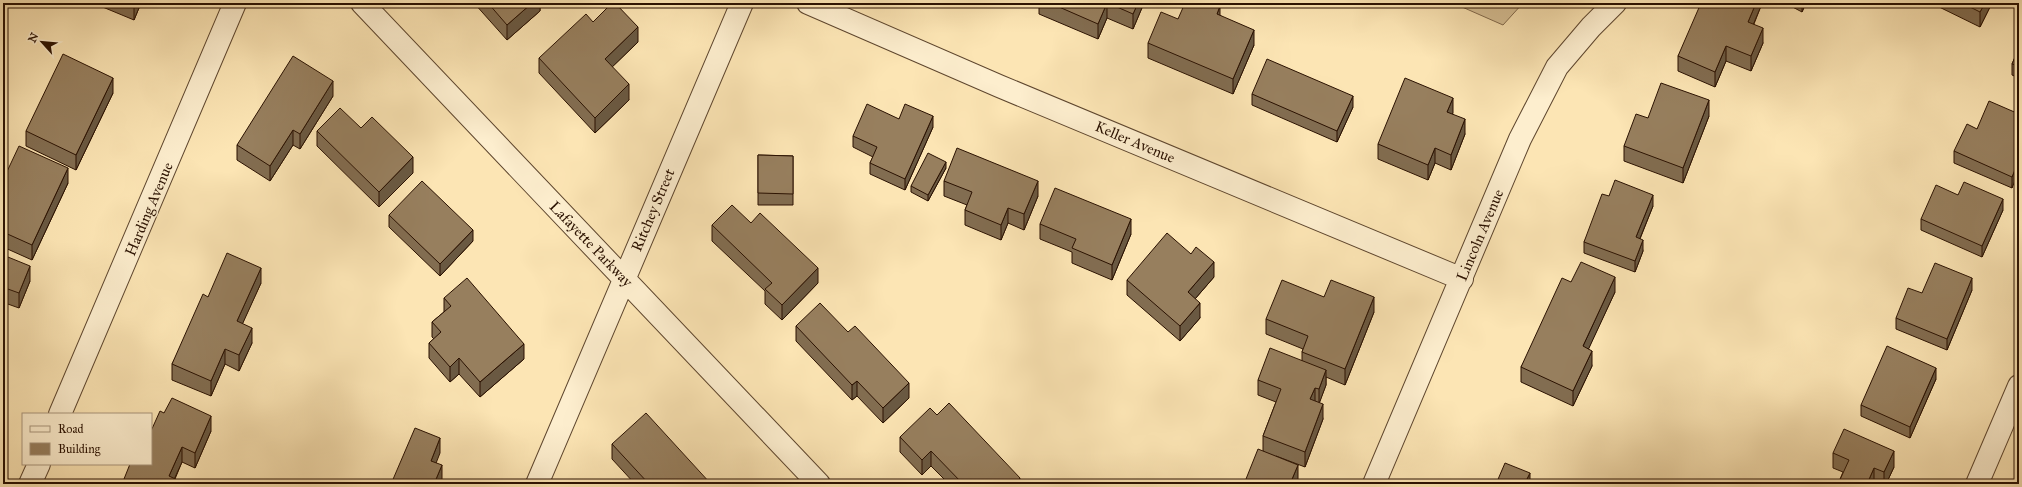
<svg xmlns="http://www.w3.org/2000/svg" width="2022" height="487" font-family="'IM FELL Great Primer',serif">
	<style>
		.green { fill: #d8c196; stroke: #81694c }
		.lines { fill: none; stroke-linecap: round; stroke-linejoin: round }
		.minor-casing { stroke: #5e462e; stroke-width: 24 }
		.minor { stroke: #fdeece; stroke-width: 22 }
		.wall { fill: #826d51; stroke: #2a1101 }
		.shaded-wall { fill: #6a5942; stroke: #2a1101 }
		.building { fill: #977f5e; stroke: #2a1101 }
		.labels { text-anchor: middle; stroke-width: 3; stroke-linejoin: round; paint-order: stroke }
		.street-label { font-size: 15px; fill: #2a1101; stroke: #fdeece }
	</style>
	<rect width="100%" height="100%" fill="#fce5b4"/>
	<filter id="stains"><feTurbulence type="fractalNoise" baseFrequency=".005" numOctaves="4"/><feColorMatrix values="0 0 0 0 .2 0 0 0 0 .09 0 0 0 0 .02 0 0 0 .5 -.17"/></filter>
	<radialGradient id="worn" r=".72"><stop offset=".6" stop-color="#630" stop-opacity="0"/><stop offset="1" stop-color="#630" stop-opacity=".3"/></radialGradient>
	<path class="green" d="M1453,3H1523L1503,25Z"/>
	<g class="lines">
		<g class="minor-casing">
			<path id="minor" d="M362,3L819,484
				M808,3L999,86L1462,279
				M60,414L235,3
				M30,484L39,464
				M537,484L742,3
				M1374,484L1520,139L1557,67L1591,27L1615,3
				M1977,484L2019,386"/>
		</g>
		<use href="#minor" class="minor"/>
	</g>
	<path class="wall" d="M93,3H141L134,20Z
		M474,3H540V11L507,40Z
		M1039,3H1144L1133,29L1107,18L1098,39L1039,14Z
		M1761,3V6L1754,24L1763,43L1751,71L1726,61L1715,87L1678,71V56L1715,7Z
		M1785,3H1806L1802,12Z
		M1931,3H1992L1980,27Z
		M1220,15L1254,45L1233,94L1148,58V43L1178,19Z
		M593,22L638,42L612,67L629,100L595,133L539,73V58Z
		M2019,48V78L2012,75V64Z
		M113,93L76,170L26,146V131Z
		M1252,94L1353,107L1337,142L1252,105Z
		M333,96L300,149L293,145L270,181L237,160V145Z
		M1453,113L1452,114L1465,134L1451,170L1435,163L1428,180L1378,159V144Z
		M2019,114L2012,188L1954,163V151L1977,129Z
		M1709,116L1683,183L1624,161V146L1648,118Z
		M899,119L933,127L905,190L870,174V163L873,157L853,147V136Z
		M361,128L413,173L379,207L317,146V131Z
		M758,155L793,156V205H758Z
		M946,168L928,201L911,192V186Z
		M3,180L68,183L32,260L3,247Z
		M944,181L1038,196L1024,230L1008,223L1001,240L965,225V210L967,205L944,196Z
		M1958,195L2003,210L1982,257L1921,230V219Z
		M1609,196L1653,206L1640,239L1643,251L1635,272L1584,253V242Z
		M389,215L473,241L440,276L389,227Z
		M751,223L818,283L782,320L765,304V291L712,241V225Z
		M1040,224L1131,234L1112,280L1072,263V252L1040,239Z
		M3,255L30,281L19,308L5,303L3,308Z
		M1214,277L1195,299L1200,318L1180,341L1127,295V280Z
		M1571,282L1615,292L1588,349L1592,366L1573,406L1521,382V367Z
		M261,283L242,324L252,343L239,371L225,364L211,396L172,380V364L208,297Z
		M1972,290L1947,350L1896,329V318L1922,293Z
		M1324,297L1374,312L1345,385L1326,377V385L1319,403L1323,419L1305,467L1276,456L1298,480L1263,451V436L1276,402L1258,395V380L1302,361V352L1303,349L1266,334V319Z
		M444,298L524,359L480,397L459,374L450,382L429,358V343L434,339L432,337V322L444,312Z
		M796,326L909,398L883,423L857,396L852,400L796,341Z
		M1936,379L1910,438L1861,416V405Z
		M164,413L211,431L195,468L182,462L175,479L122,484L151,464Z
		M937,415L1020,484H949L931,466L922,475L900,452V437Z
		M612,444L711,484H635L612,459Z
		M1833,453L1894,467L1886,484H1877L1874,483V484H1838L1843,472L1833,468Z"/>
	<path class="shaded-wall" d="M135,3H141L134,20V5Z
		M532,3H540V11L507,40V25Z
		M1107,3V18L1098,39V24Z
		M1138,3H1144L1133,29V14Z
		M1756,3H1761V6L1748,37V22Z
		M1802,3H1806L1802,12Z
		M1985,3H1992L1980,27V12Z
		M1220,6V22L1217,14Z
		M638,27V42L605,74V59Z
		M1763,28V43L1751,71V56Z
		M1254,30V45L1233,94V79Z
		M1726,46V61L1715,87V72Z
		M113,78V93L76,170V155Z
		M333,81V96L300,149V134Z
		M629,84V100L595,133V118Z
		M1353,96V107L1337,142V131Z
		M1453,98V113L1447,127V112Z
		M1709,100V116L1683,183V168Z
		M933,116V127L905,190V179Z
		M1465,119V134L1451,170V155Z
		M293,130V145L270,181V166Z
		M1435,148V163L1428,180V165Z
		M413,157V173L379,207V192Z
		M2019,160V171L2012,188V177Z
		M946,162V168L928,201V195Z
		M68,168V183L32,260V245Z
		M1038,181V196L1024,230V214Z
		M1653,195V206L1636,248V237Z
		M2003,199V210L1982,257V246Z
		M1008,208V223L1001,240V225Z
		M1131,219V234L1112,280V265Z
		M473,230V241L440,276V264Z
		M1643,240V251L1635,272V261Z
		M1214,262V277L1188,307V292Z
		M30,266V281L19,308V293Z
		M261,268V283L237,336V321Z
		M818,268V283L782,320V305Z
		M1615,277V292L1583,361V346Z
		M1972,278V290L1947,350V339Z
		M5,288V303L3,308V293Z
		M1374,297V312L1345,385V369Z
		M1200,303V318L1180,341V326Z
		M252,328V343L239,371V355Z
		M524,344V359L480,397V382Z
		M225,349V364L211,396V381Z
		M1592,351V366L1573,406V391Z
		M459,358V374L450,382V367Z
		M1936,368V379L1910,438V427Z
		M1326,370V385L1319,404V389Z
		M857,381V396L852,400V385Z
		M909,383V398L883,423V408Z
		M1315,388V403L1310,399Z
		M1323,404V419L1305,467V452Z
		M211,416V431L195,468V453Z
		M440,438V453L431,476V461Z
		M182,447V462L172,484L169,476Z
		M931,451V466L922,475V460Z
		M1894,451V467L1886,484H1884V472Z
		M442,465V480L440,484H434Z
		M1298,465V480L1297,484H1290Z
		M1874,468V484H1867Z
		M1530,473V484L1527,479Z
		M1020,478V484H1014Z"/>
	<path class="building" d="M129,3H135L134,5Z
		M488,3H532L507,25Z
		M612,3H615L638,27L605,59L629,84L595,118L539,58L586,14L593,22Z
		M1050,3H1107L1098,24Z
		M1108,3H1138L1133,14Z
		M1185,3H1212L1220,6L1217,14L1254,30L1233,79L1148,43L1161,12L1178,19Z
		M1701,3H1706L1715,7L1717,3H1756L1748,22L1763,28L1751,56L1726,46L1715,72L1678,56Z
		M1962,3H1985L1980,12Z
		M2019,48V66L2012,64Z
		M63,54L113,78L76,155L26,131Z
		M293,56L333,81L300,134L293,130L270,166L237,145Z
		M1267,59L1353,96L1337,131L1252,94Z
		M1405,78L1453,98L1447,112L1465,119L1451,155L1435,148L1428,165L1378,144Z
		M1661,83L1709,100L1683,168L1624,146L1636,114L1648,118Z
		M1989,101L2019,114V160L2012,177L1954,151L1967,124L1977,129Z
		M867,104L899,119L905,104L933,116L905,179L870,163L877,147L853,136Z
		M340,108L361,128L372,117L413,157L379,192L317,131Z
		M19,146L68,168L32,245L3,232V180Z
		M957,148L1038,181L1024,214L1008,208L1001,225L965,210L972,192L944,181Z
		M928,153L946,162L928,195L911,186Z
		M758,155L793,156V194L758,193Z
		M1615,180L1653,195L1636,237L1643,240L1635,261L1584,242L1602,194L1609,196Z
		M422,181L473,230L440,264L389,215Z
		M1964,182L2003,199L1982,246L1921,219L1936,185L1958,195Z
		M1055,188L1131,219L1112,265L1072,248L1076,239L1040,224Z
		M732,205L751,223L760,213L818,268L782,305L765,289L772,283L712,225Z
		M1167,233L1191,254L1196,247L1214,262L1188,292L1200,303L1180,326L1127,280Z
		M227,253L261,268L237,321L252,328L239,355L225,349L211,381L172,364L203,294L208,297Z
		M3,255L30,266L19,293L5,288L3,293Z
		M1581,262L1615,277L1583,346L1592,351L1573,391L1521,367L1562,278L1571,282Z
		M1935,263L1972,278L1947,339L1896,318L1908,288L1922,293Z
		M467,278L524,344L480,382L459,358L450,367L429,343L441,332L432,322L451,306L444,298Z
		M1282,280L1324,297L1331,280L1374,297L1345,369L1302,352L1308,336L1266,319Z
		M820,303L848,332L855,326L909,383L883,408L857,381L852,385L796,326Z
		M1887,346L1936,368L1910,427L1861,405Z
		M1270,348L1326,370L1319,389L1315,388L1310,399L1323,404L1305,452L1263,436L1281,389L1258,380Z
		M172,398L211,416L195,453L182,447L169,476L186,484H122L130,464H151V431L160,411L164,413Z
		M949,403L1020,478L1014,484H963L931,451L922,460L900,437L930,408L937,415Z
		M646,413L711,484H649L612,444Z
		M415,428L440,438L431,461L442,465L434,484H391Z
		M1844,429L1894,451L1884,472L1874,468L1867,484H1838L1849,460L1833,453Z
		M1258,449L1298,465L1290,484H1244Z
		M1505,463L1530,473L1527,479L1538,484H1496Z"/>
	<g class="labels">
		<g class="street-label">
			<text transform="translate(1135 142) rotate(23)" y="5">Keller Avenue</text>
			<text transform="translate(149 209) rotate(-67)" y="5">Harding Avenue</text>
			<text transform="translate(653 210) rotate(-67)" y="5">Ritchey Street</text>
			<text transform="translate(1480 235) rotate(-67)" y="5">Lincoln Avenue</text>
			<text transform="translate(591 244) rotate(46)" y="5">Lafayette Parkway</text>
		</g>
	</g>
	<rect width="2022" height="487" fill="none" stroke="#fce5b4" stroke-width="16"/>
	<rect x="4" y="4" width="2014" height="479" fill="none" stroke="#2a1101" stroke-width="2"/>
	<rect x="8" y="8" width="2006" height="471" fill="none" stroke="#2a1101"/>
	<rect x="22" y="413" width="130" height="52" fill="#fdeece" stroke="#a9967c"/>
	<rect x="30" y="426" width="20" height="6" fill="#fdeece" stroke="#a9967c"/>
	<text x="58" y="433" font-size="12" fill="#2a1101">Road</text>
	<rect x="30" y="443" width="20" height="12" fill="#977f5e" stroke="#a9967c"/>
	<text x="58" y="453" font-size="12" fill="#2a1101">Building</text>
	<g transform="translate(42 42) rotate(297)" stroke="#fdeece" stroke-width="3" paint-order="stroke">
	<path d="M0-3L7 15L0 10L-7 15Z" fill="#2a1101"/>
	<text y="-6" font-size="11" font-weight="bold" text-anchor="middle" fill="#2a1101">N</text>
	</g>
	<rect width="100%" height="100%" filter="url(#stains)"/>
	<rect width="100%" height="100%" fill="url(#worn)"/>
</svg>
